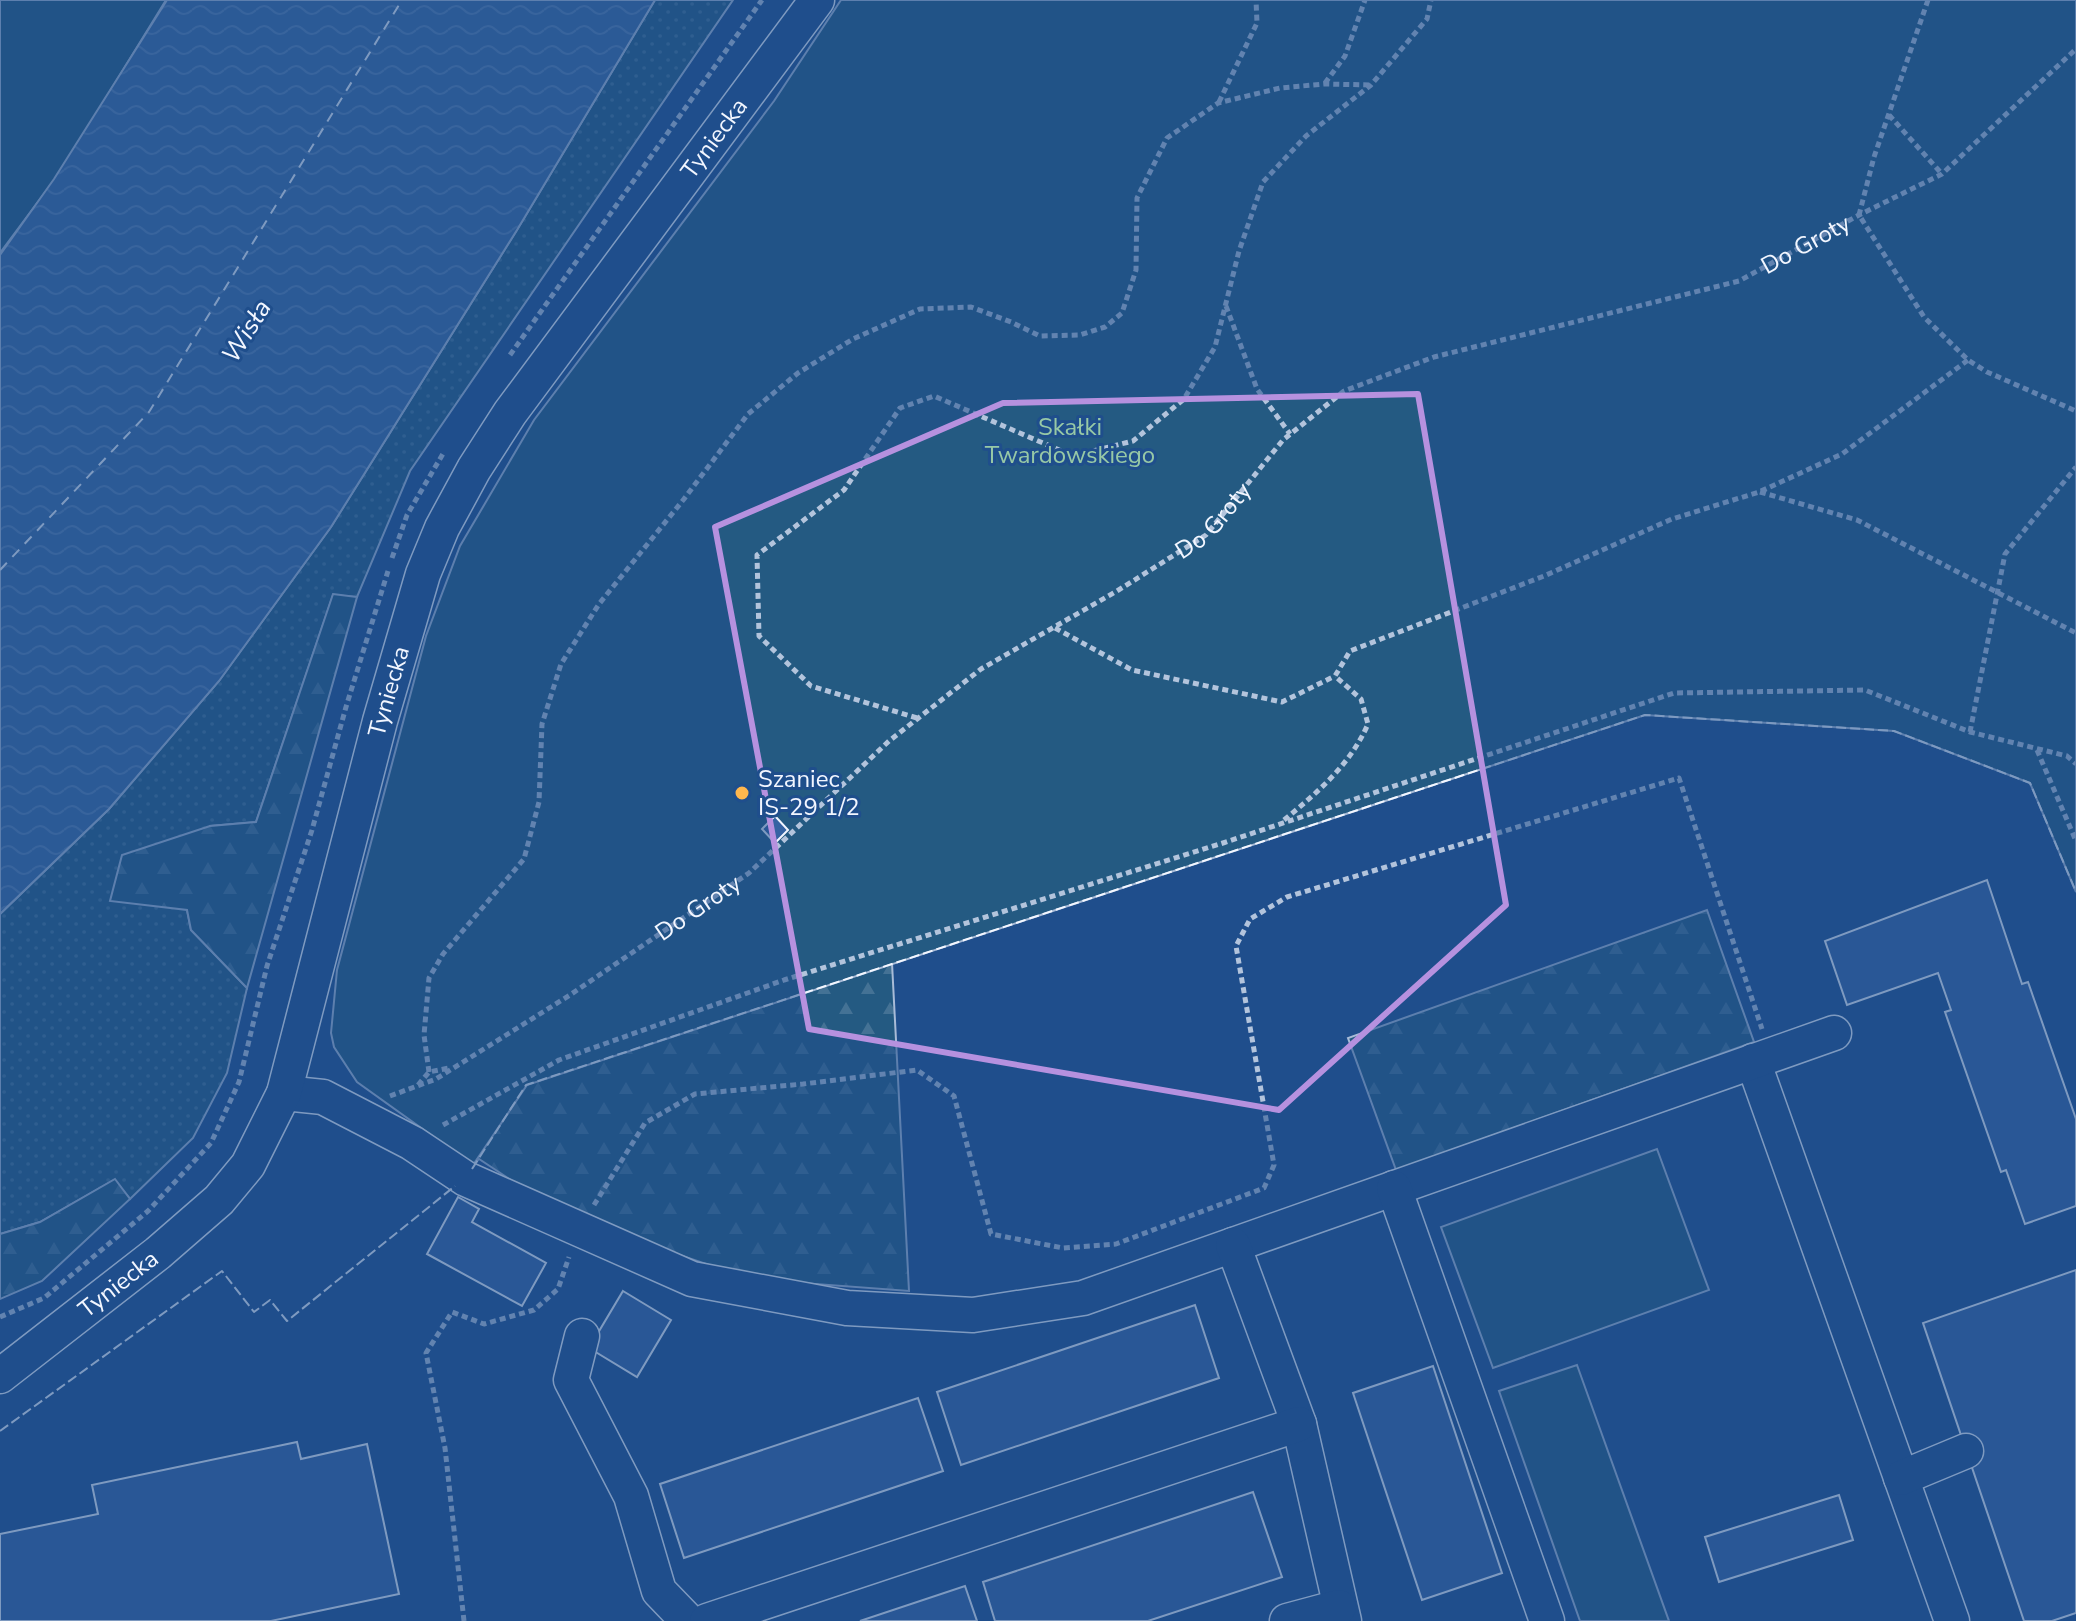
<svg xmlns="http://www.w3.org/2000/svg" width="2076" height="1621" font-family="'Nunito Sans',sans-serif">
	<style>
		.grass { fill: url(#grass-dots); stroke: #a8bbd7; stroke-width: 2 }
		.forest { fill: url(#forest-firs); stroke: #a8bbd7; stroke-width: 2 }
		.green { fill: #245a82; stroke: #a8bbd7; stroke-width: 2 }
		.water { fill: url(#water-waves); stroke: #a8bbd7; stroke-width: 2 }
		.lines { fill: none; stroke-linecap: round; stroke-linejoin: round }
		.ferry { stroke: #f2f6ff; stroke-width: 2; stroke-dasharray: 10 8; stroke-linecap: butt }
		.building { fill: #3563a3; stroke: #f2f6ff; stroke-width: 2 }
		.minor-casing { stroke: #f2f6ff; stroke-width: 37 }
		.path { stroke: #b3c4dc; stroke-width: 5; stroke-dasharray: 6 4; stroke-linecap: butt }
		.minor { stroke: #1f4e8c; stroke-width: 34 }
		.fence { stroke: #f2f6ff; stroke-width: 2; stroke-dasharray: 10 4; stroke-linecap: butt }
		.marked { fill: none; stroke: #b691df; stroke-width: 6; stroke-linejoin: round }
		.poi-dot { fill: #ffb74d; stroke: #1f4e8c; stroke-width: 3 }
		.labels { text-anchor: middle; stroke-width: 6; stroke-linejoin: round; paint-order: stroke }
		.street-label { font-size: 24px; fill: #f2f6ff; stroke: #1f4e8c }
		.park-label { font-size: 24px; fill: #97c8a6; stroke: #1f4e8c }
		.poi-label { font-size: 24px; fill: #f2f6ff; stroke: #1f4e8c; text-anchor: start }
		.water-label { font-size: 26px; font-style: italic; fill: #f2f6ff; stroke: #1f4e8c }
	</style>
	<defs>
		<pattern id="grass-dots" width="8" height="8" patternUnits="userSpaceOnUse" patternTransform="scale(2)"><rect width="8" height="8" fill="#245a82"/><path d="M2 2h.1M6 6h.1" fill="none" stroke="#447295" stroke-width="1.8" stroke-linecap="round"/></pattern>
		<pattern id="forest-firs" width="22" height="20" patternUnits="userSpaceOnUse" patternTransform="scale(2)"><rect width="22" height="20" fill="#245a82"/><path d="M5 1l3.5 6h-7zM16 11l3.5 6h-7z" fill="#447295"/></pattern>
		<pattern id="water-waves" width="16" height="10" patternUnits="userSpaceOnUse" patternTransform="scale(2)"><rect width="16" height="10" fill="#3b69a3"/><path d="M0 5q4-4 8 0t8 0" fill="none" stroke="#587fb1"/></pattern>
	</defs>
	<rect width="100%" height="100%" fill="#1f4e8c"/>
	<path class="grass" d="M655,0H733L410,471L357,597L333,595L256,822L210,826L187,910L191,930L247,988L227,1073L193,1138L130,1199L114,1180L40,1222L0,1234V914L109,809L219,681L331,527L517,230Z"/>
	<path class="forest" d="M333,594L357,597L247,988L191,930L187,910L110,901L122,855L210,826L256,822Z
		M1707,910L1754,1042L1396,1170L1348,1038Z
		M959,940L892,963L909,1291L750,1279L633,1239L517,1184L479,1159L473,1165L468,1073Z
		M115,1179L130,1199L42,1281L0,1299V1234L40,1222Z"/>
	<path class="green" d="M0,0H166L61,171L0,253Z
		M841,0H2076V892L2030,783L1894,731L1645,715L527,1085L473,1165L357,1082L334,1047L331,1033L337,970L426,636L460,546L534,420L774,101Z
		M1657,1149L1709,1290L1493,1368L1441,1227Z
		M1577,1365L1669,1621H1580L1499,1391Z"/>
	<path class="water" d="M167,0H655L517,230L331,527L219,681L109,809L0,914V255L54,179Z"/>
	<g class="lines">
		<path class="ferry" d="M0,570L149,412L402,0"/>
	</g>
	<path class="building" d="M775,816L788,830L775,843L762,829Z
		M1987,880L2022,984L2028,982L2076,1119V1206L2025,1224L2006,1170L2001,1172L1945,1012L1951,1010L1938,973L1847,1005L1825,941Z
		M458,1197L479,1209L472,1222L546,1263L522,1306L427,1254Z
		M2076,1270V1613L2052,1621H2024L1923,1323Z
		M623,1291L671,1320L637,1377L589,1348Z
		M1195,1305L1219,1378L961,1465L937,1392Z
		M1433,1366L1502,1573L1422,1600L1353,1393Z
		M918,1398L943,1471L684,1558L660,1484Z
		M297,1442L301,1459L367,1444L399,1594L271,1621H0V1534L98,1514L92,1485Z
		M1253,1492L1282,1577L1148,1621H995L983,1582Z
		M1839,1495L1853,1540L1719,1582L1705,1537Z
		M965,1586L977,1621H860Z"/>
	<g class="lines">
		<g class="minor-casing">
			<g id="minor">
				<path d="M1753,1061L1952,1621"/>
				<path d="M284,1093L323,1097L412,1143L466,1179L692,1279L847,1308L973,1315L1083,1298L1834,1033"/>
				<path d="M1394,1188L1547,1621"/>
				<path d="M1233,1245L1299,1424L1344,1621"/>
				<path d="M582,1336L571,1380L631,1496L659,1591L688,1621"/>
				<path id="s2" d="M0,1376L158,1253L219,1200L248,1165L284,1093L380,721L423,574L442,528L474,469L510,413L817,0"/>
				<path d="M1901,1478L1966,1451"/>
				<path d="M707,1621L1299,1424"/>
				<path d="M1287,1621L1339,1607"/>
			</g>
		</g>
		<g class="path">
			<path d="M1928,0L1874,157L1859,215L1924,317L1968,360L1987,372L2076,411"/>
			<path d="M1325,83L1345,56L1365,0"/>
			<path d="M1219,102L1257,23L1256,0"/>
			<path d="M1889,115L1942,174"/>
			<path d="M1226,306L1257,389L1290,434"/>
			<path d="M510,355L762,0"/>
			<path d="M1760,492L1857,520L2076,633"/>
			<path d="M392,558L407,515L444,452"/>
			<path d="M1055,628L1132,670L1282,702L1335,676"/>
			<path d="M917,718L811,686L759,636L757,555L844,490L900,408L934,396L1073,456L1133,441L1184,399L1215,347L1239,251L1263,182L1306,136L1371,85L1427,19L1431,0"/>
			<path d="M1970,732L2005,554L2076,467"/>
			<path d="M2037,750L2076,841"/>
			<path d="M1284,820C1318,792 1350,765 1368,724L1361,699L1335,676L1350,651L1544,576L1672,519L1759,492L1842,454L1968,360"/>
			<path d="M429,1072L424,1035L429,978L443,954L524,859L539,802L542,724L561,664L599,604L684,499L748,414L798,373L853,339L920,309L971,307L1011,322L1040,336L1080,335L1105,327L1122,313L1136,270L1137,198L1167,138L1218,103L1280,88L1324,84L1371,85"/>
			<path d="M418,1085L429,1072L449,1068"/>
			<path id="s1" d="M390,1096L436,1079L570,995L749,873L889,741L981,669L1117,591L1206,535L1283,440L1344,391L1434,357L1739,281L1859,215L1942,174L2076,49"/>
			<path d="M443,1125L559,1060L784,980L1223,843L1674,693L1865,690L1970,732L2067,756L2076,764"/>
			<path d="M594,1205L645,1123L695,1094L803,1084L917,1070L954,1096L991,1234L1063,1248L1116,1244L1264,1188L1274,1165L1236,946L1250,919L1287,897L1679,778L1762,1029"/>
			<path d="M0,1317L44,1298L148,1211L211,1143L239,1082L267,966L312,830L346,707L388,571"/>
			<path d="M464,1621L445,1448L426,1353L452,1312L484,1324L534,1310L558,1289L569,1257"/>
		</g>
		<use href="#minor" class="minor"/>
		<path class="fence" d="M472,1169L526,1085L1645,715L1894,731L2030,783L2076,892
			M0,1431L222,1271L254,1312L270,1300L287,1321L455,1186"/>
	</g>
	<path d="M0 0H2076V1621H0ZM1418,394L1506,905L1279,1110L809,1029L715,527L1003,403Z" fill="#1f4e8c" fill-opacity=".55" fill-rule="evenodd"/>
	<path class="marked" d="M1418,394L1506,905L1279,1110L809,1029L715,527L1003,403Z"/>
	<circle class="poi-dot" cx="742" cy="793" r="8"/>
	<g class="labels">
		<g class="street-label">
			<text dy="8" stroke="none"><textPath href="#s2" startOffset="1470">Tyniecka</textPath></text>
			<text dy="8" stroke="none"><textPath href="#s1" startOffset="1682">Do Groty</textPath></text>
			<text dy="8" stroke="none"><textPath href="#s1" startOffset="1010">Do Groty</textPath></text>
			<text dy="8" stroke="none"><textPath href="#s2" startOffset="822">Tyniecka</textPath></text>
			<text dy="8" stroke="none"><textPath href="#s1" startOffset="362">Do Groty</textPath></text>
			<text dy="8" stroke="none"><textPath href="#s2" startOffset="150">Tyniecka</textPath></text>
		</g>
		<g class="park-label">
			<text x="1070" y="435">Skałki<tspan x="1070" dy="28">Twardowskiego</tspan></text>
		</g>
		<g class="poi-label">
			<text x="758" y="787">Szaniec<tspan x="758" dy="28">IS-29 1/2</tspan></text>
		</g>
		<g class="water-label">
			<text transform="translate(246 331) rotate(-58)" y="9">Wisła</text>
		</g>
	</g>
</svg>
